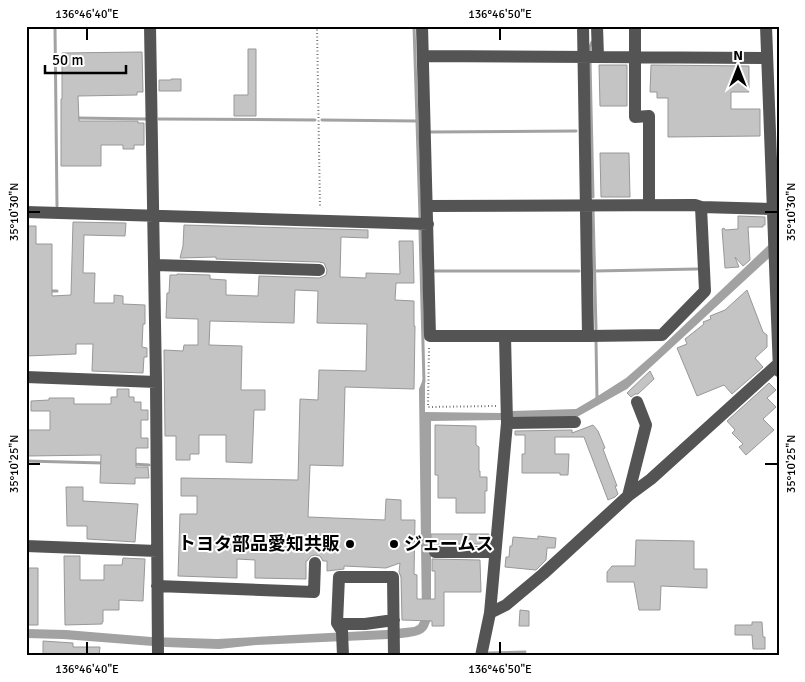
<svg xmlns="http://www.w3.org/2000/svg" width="805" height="682" font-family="Signika,'Noto Sans JP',sans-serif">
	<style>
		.water { fill: #a2a2a2 }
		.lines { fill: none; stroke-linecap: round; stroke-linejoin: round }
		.stream { stroke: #a2a2a2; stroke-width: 3 }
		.building { fill: #c4c4c4; stroke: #989898 }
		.path { stroke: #767676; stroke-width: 2; stroke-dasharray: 1 2.5; stroke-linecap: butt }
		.minor { stroke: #545454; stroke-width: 12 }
		.ticks { fill: none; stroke: #000; stroke-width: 2 }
		.poi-dot { fill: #000; stroke: #fff; stroke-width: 2 }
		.labels { text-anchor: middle; stroke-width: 4; stroke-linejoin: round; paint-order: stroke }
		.poi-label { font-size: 18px; font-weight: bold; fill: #000; stroke: #fff; text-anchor: end }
		.neatline { fill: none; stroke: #000; stroke-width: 2 }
		.ticks-label { font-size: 12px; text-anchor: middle; fill: #000 }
	</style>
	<rect width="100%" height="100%" fill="#fff"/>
	<path class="water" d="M779,235V249L627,389L577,417L502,420L431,421V620C429,623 428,629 425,631C419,638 397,638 388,639L257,645L219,649L166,647L63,639L26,638V629L66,630L151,637L217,639L386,630L414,627L418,625L422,618L419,393V389L423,379H425V412L501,413L512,411L576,409L593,399L626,378L657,351Z"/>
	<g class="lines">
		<path class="stream" d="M414,26L420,217
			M55,27L57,206
			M590,55V47L592,42
			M590,61L593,197
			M77,118L146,119
			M159,119L315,120
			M322,120L416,121
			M429,132L576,131
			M593,210L596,329
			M420,230L424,382
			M434,271H579
			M595,271L697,269
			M49,291H57
			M596,340L597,399
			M26,461L103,463
			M132,464L149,465
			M488,653L525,652"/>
	</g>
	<path class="building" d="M248,49H256V116H234V95H248Z
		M142,52L143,92H137V95L78,96L79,121H138V123H144V145H134V149H123V145H101V166H61V99H62V53Z
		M599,65H627V106H600Z
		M651,65L749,66V92H731V109H760V136L668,137V98H657V92H650Z
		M171,79H181V91H159V80H171Z
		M600,153H629L630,197H601Z
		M738,216L765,217V225H763V227H748L750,260L743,266L735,257L739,267L725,268L722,229L724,228L725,230L738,229Z
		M73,222L126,223L125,236L84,235L83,273H95L94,303H114V295L123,296V304L145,305V324H143L142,347L147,348V357H144L143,373L92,371L93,344H76V354L26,356V226H36V244H52V296L71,295Z
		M184,225L368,230V238L341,237L340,277L366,278V273L400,274L399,241H413L414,283H396L395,300L414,301V326H415L414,389L345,387L343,466L310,465L308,517L385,520L386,499L401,500V520H415L414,574L417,575V599H435V571H432V559L480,560L481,592H444V626H432V621L402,620L401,577L399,572L400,563L386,568L344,566V569L327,571V561H323L320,556L315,555L311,556L307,561H306V579L255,578V560L237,559V578L178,576L180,514H197V496H181V478L298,480L300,399L318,400L319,370L366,371L367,324L317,323L318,291L295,290L294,323L210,321L209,345L242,346L241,390H265V410H254L252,463L226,462V435H199V454H190V460H176V436H165L164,350L183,351L184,345H198V319L166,318L167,293H169L170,275H177V274L210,275V279L226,280V295L258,296L259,276L319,278L322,277L326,275L327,270L324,263L319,262L216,259V257L180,258L183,246Z
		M747,290L763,332L767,335V347L755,358L763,367L732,394L724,385L697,396L677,348L687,344L685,339L704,324L703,322L711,319L710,316L725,310Z
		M650,371L654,379L638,394H635L631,397L627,393Z
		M769,383L776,390L767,398L776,407L763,419L774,430L746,455L739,447L743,444L732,433L735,430L727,421Z
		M117,389H129V397H134V402H141V410H148V420H141V438H148V448H136V467H148L149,478H135V484L100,483L101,455L27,456V430H50V411H31V401L49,400V398H74V404H111V397H117Z
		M435,425L476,426V445L479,447V471H480V477H487V491H485V513H456V498H438V475H435Z
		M593,425L598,431L605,448L603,449L617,486H615L618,494L615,497L608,500L584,437H555V454H569L568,475H560V473H522V454H525V435H515V431L572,430V433Z
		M66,487H83V501L138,504L135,542L87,539V526H67Z
		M431,534H489L488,544H435L431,545Z
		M538,536L556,538L555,548H547L546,560L536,570L505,567L506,557H509L510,546H512L513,537L538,539Z
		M636,540L694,541V569H707V588L661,586L660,610H639L634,582H607V572L612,566H635Z
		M64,556H80V580H104V565H122L123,558L145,559L143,601L119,600V610H103V622H102V624L65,625Z
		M26,568H38V625H26Z
		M520,610L529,611V626H519Z
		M752,622H762L763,637H765V649H753L752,635H735V625H752Z
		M43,641L73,643V647H100L99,656H43Z"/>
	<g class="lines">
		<path class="path" d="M317,26L320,208
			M429,348L428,407L496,406"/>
		<path class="minor" d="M150,26L156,382L158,656
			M422,26L430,336H505L507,423L490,613
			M597,26L598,57
			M635,26V117L649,116V205
			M766,26L779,371
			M423,56L767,58
			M427,206L695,205L701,207L773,209
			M26,212L428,224
			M155,265L319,270
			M505,336H588L583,26
			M588,336L662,335L705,291L701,207
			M26,377L156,382
			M507,423L575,422
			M628,496L646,425L637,402
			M26,546L157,551
			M435,552H495
			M157,586L314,592L315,563
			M338,624H365L394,620
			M343,656L342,631L337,623L339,577H393L394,656
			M481,656L490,613L506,605L543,574L628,496L651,479L778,364"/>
	</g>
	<path class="ticks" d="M87,28V40M500,28V40M28,212H40M765,212H778M28,464H40M765,464H778M87,642V654M500,642V654"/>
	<g class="poi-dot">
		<circle cx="350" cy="544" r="5"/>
		<circle cx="394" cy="544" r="5"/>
	</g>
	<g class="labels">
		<g class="poi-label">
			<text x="340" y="550">トヨタ部品愛知共販</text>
			<text x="404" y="550" text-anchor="start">ジェームス</text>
		</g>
	</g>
	<rect width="805" height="682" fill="none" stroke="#ffffff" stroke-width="55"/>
	<g transform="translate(738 68)" stroke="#ffffff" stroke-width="4" paint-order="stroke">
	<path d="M0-4L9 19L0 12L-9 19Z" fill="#000000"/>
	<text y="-8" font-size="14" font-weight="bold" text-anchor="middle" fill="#000000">N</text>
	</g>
	<path d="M45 65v8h81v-8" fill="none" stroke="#000000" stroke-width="2.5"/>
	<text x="52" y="65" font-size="15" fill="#000000" stroke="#ffffff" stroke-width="4" paint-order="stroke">50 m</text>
	<rect x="28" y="28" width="750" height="626" class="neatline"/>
	<g class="ticks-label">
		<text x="87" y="18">136°46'40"E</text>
		<text x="500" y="18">136°46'50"E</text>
		<text transform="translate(14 212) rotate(-90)" y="4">35°10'30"N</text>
		<text transform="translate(791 212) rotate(-90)" y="4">35°10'30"N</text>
		<text transform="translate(14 464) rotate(-90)" y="4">35°10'25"N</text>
		<text transform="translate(791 464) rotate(-90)" y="4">35°10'25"N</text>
		<text x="87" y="673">136°46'40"E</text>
		<text x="500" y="673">136°46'50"E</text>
	</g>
</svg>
